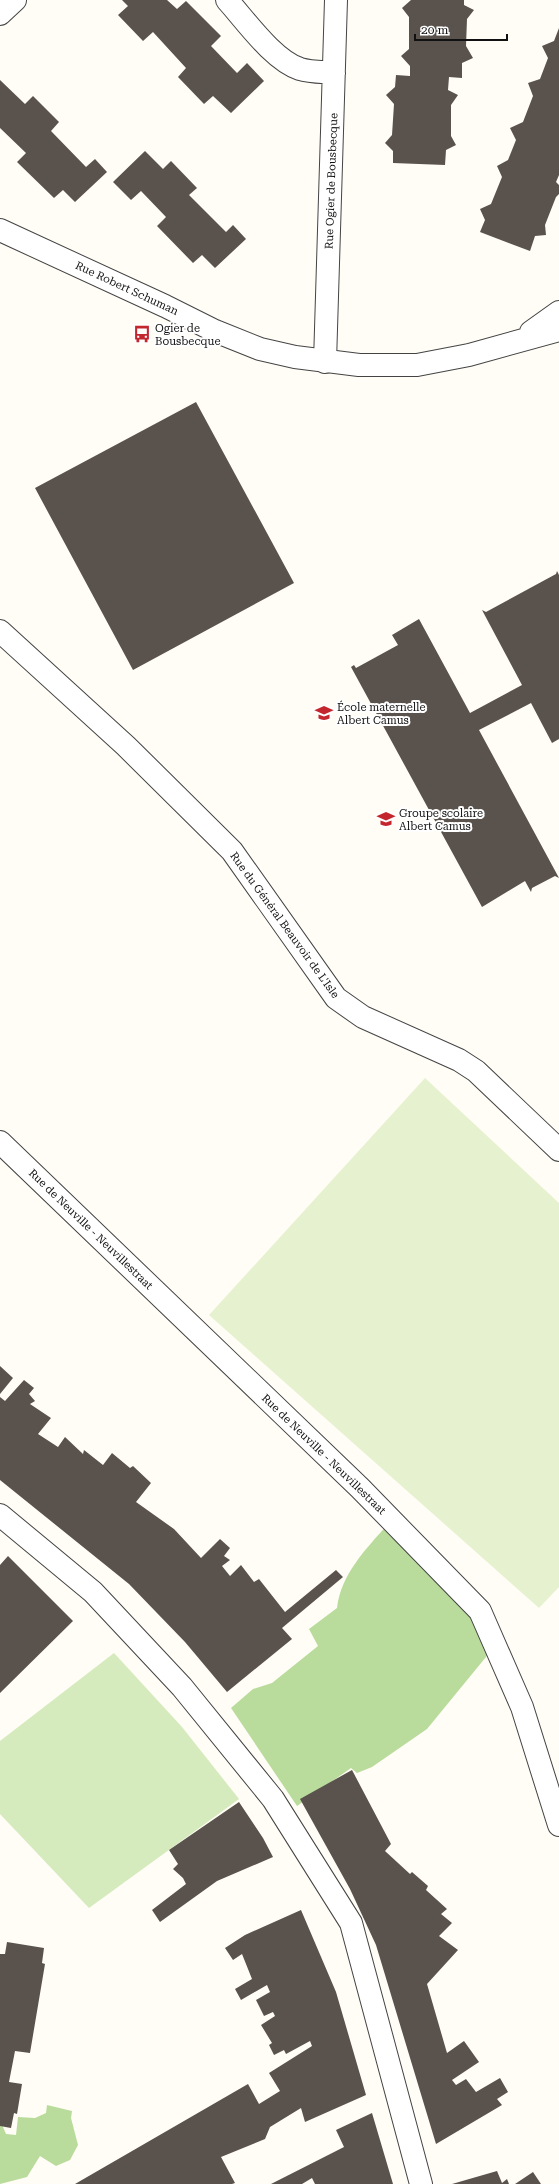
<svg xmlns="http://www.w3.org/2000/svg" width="559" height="2184" font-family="'Roboto Serif',serif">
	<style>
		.green { fill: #d5ebbd }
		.forest { fill: #b9dc9c }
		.pitch { fill: #e6f2cf }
		.building { fill: #5a524d }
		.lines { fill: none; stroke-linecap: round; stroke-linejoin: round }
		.minor-casing { stroke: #444; stroke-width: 24 }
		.tertiary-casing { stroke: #444; stroke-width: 24 }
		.minor { stroke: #fff; stroke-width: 22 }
		.tertiary { stroke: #fff; stroke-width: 22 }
		.labels { text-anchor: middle; stroke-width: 4; stroke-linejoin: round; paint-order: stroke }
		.street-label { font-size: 11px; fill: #111; stroke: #fff }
		.poi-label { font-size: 11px; fill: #111; stroke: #fff; text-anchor: start }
	</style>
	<rect width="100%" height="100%" fill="#fffdf5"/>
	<path class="green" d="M114,1653L182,1727L239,1799L89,1908L0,1814V1741Z"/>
	<path class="forest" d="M388,1524L480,1611L495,1646L427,1729L372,1767L357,1773L351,1768L297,1806L231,1708L253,1689L272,1683L318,1646L309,1629L337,1608C341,1574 366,1549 388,1524Z
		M47,2105L72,2111L71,2118L78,2145L70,2160L56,2166L40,2156L27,2177L0,2184V2120L6,2134L16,2135L18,2117L35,2118L46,2113Z"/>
	<path class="pitch" d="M425,1078L559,1203V1587L539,1608L209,1315Z"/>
	<path class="building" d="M122,0H167L177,9L186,1L221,36L211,46L237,73L247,63L264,81L231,113L213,96L204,104L178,77L186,68L153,32L143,41L118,15L128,6Z
		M411,0H464V5L474,10L467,19L466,46L473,58L462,63V78L449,77L448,90L458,95L451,105V136L456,145L446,150L445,165L393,163V151L385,143L392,135L394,104L386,95L395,87L396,75L410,76V66L401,56L409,49V17L402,8Z
		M559,28V175L556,182L559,185V194L556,197L545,225L546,235L535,236L530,251L480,232L485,220L480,209L491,204L502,177L497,166L508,160L516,140L510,128L523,122L533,96L528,83L540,79L548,58L542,46L554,41Z
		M0,80L25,104L33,96L59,122L51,131L86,167L95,159L107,172L75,202L63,190L54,198L17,162L26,153L0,128Z
		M145,151L163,169L171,161L197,188L189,195L226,232L233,225L246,239L215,268L202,255L193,263L157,226L166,217L141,191L131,200L113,182Z
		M196,402L294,583L133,670L35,488Z
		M557,571L559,575V739L552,743L531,703L479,730L559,878L555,876L532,888L531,892L525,881L482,907L351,667L354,665L356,668L398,645L392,635L419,619L470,713L522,685L482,610L486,612L556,574Z
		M0,1366L13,1378L0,1394Z
		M24,1380L34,1388L29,1394L35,1401L30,1404L51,1418L38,1434L58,1447L65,1437L83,1454L84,1450L103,1465L112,1453L130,1468L133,1466L151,1483L136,1502L174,1529L201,1558L220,1539L230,1548L224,1556L230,1560L222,1566L230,1576L241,1565L254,1582L259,1579L285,1612L336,1570L343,1577L282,1628L292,1639L227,1692L185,1642L129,1584L0,1480V1397L5,1401Z
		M8,1556L73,1621L0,1693V1565Z
		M352,1770L391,1844L385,1851L410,1874L412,1872L428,1886L426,1890L447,1909L441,1914L452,1923L439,1936L458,1950L427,1984L447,2053L464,2041L479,2062L452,2080L456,2085L466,2079L476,2092L500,2078L508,2092L497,2099L502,2105L436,2144L376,1945L350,1889L300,1799Z
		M239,1802L263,1838L273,1857L217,1881L160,1922L152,1910L186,1884L183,1878L173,1869L178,1864L169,1850Z
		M301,1910L336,1992L366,2095L305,2122L301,2108L270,2127L265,2139L221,2157L235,2183L232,2184H75L248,2084L259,2104L280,2091L269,2073L312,2046L310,2041L286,2054L284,2050L274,2055L269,2045L272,2043L261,2025L275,2016L273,2012L264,2016L256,2000L270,1992L267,1985L241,2000L235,1989L252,1979L242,1954L233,1960L225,1948L245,1935Z
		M7,1942L44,1948L42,1963L45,1964L30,2053L15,2051L9,2082L22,2084L17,2114L14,2113L11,2128L0,2126V1954H5Z
		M372,2113L393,2184H315L312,2178L302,2184H271L344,2147L336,2130Z
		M497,2171L502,2183L507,2179L509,2184H452Z
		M533,2172L541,2184H515Z"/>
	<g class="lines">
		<g class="minor-casing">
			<path id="minor" d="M227,0C246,21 273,60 300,69C310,72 323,72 334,73
				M0,14L15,0
				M325,362L336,0
				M0,631L126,746L232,851L336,998L363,1017L459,1060L476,1071L559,1150
				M0,1142L360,1488L480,1611L522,1707L559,1825
				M0,1515L93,1592L182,1687L273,1799L351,1923L421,2184"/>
		</g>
		<g class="tertiary-casing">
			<path id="tertiary" d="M0,230L165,306L215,331L260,349L295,357L359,365H417L469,355L559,330
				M531,332L559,312"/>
		</g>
		<use href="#minor" class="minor"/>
		<use href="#tertiary" class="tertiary"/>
	</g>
	<defs>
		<g id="bus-bare" transform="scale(1.38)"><path d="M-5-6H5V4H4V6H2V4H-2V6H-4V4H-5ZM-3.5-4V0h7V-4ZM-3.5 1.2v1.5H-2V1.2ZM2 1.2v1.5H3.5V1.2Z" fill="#c4262e" stroke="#fff" stroke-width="2.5" paint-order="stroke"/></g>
		<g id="school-bare" transform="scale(1.38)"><path d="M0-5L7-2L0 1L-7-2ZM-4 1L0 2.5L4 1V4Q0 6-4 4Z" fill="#c4262e" stroke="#fff" stroke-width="2.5" paint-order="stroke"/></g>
	</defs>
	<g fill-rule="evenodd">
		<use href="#bus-bare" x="142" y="334"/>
		<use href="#school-bare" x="324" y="713"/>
		<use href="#school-bare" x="386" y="819"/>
	</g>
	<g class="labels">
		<g class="street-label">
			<text transform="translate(331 181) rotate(-88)" y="4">Rue Ogier de Bousbecque</text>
			<text transform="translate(127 288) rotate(25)" y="4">Rue Robert Schuman</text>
			<text transform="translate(285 925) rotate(54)" y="4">Rue du Général Beauvoir de L'Isle</text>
			<text transform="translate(91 1229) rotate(44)" y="4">Rue de Neuville - Neuvillestraat</text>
			<text transform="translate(324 1454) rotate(44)" y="4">Rue de Neuville - Neuvillestraat</text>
		</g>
		<g class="poi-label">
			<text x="155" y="332">Ogier de<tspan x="155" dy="13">Bousbecque</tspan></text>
			<text x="337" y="711">École maternelle<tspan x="337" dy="13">Albert Camus</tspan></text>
			<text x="399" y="817">Groupe scolaire<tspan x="399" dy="13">Albert Camus</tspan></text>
		</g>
	</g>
	<path d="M415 34v6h92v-6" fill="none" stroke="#111111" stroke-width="2"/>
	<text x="421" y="34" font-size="12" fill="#111111" stroke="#ffffff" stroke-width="3" paint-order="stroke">20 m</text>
</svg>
